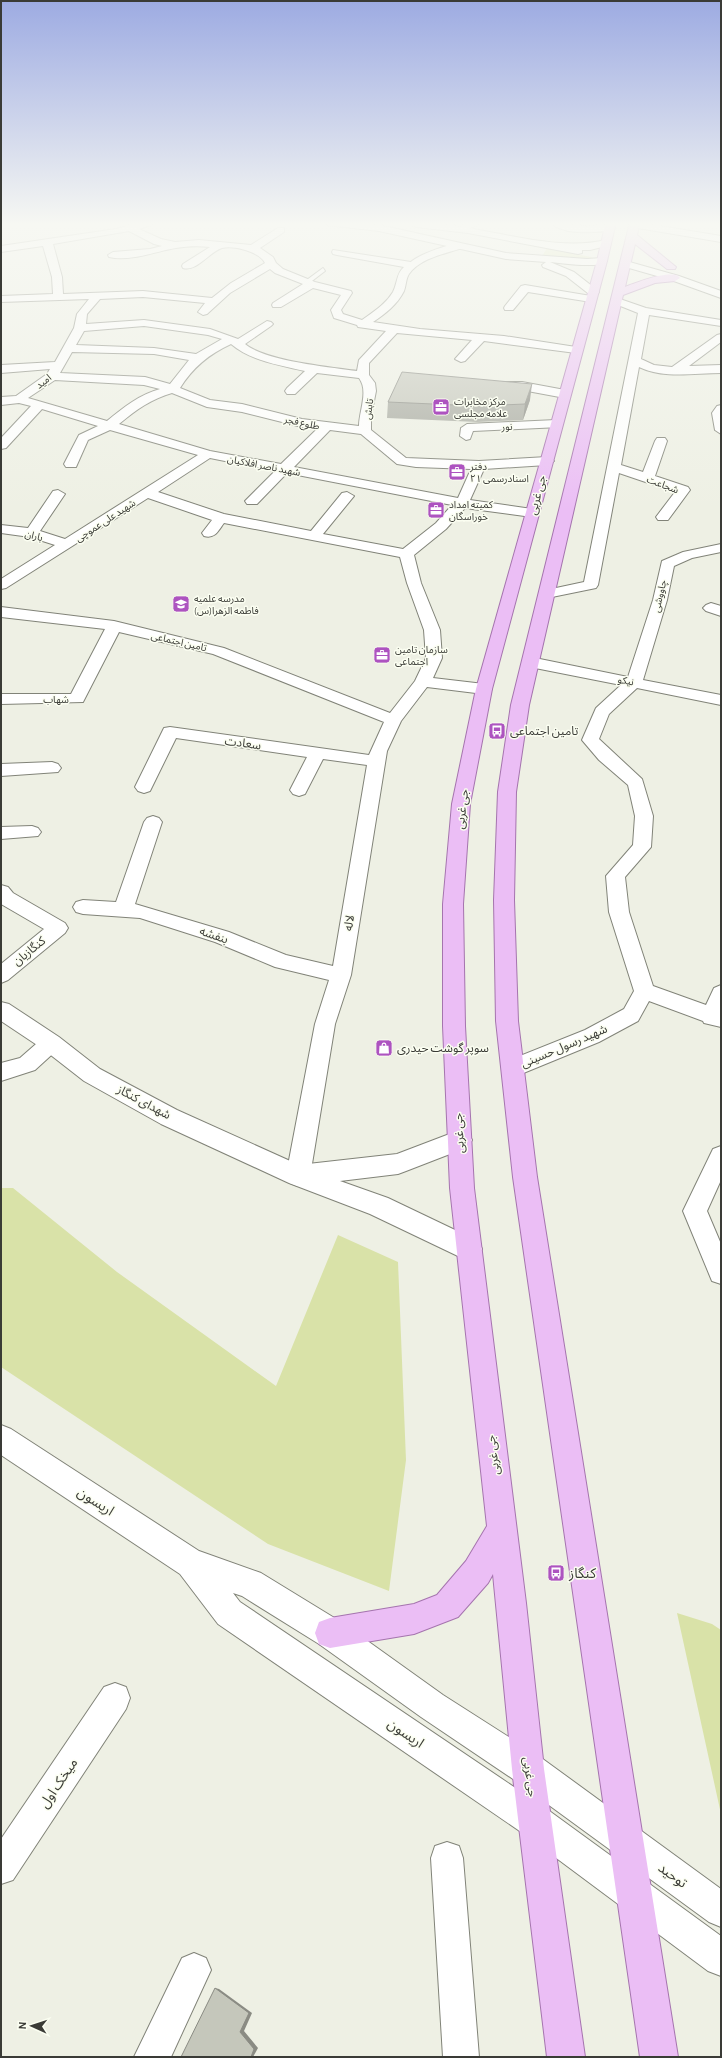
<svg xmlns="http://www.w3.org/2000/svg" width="722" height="2058" font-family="'Alegreya Sans','Noto Sans Arabic',sans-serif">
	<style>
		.green { fill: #d9e2a8 }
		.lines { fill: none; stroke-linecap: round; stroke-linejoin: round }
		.service-casing { stroke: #818378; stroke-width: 2 }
		.minor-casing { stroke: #818378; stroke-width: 2 }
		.tertiary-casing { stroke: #818378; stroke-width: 2 }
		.secondary-casing { stroke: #818378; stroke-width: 2 }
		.primary-casing { stroke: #a574ae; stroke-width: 2 }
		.service { fill: #fff; fill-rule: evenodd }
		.minor { fill: #fff; fill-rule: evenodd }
		.tertiary { fill: #fff; fill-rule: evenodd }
		.secondary { fill: #fff; fill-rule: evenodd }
		.primary { fill: #ebbef5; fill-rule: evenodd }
		.wall { fill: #a9aba1 }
		.shaded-wall { fill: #8a8b83 }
		.building { fill: #c5c7bb; stroke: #8a8b83 }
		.labels { text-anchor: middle; stroke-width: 3; stroke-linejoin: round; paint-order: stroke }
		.far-street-label { font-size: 10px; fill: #3a3b36; stroke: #fbfef1 }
		.far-poi-label { font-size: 10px; fill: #3a3b36; stroke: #fbfef1; text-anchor: start }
		.street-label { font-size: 12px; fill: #3a3b36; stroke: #fbfef1 }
		.poi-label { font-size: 12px; fill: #3a3b36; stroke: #fbfef1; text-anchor: start }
		.near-street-label { font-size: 14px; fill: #3a3b36; stroke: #fbfef1 }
		.near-poi-label { font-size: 14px; fill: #3a3b36; stroke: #fbfef1; text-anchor: start }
	</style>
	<rect width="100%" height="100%" fill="#eef0e4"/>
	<path class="green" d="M547,248L591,257L595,259L542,256Z
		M1,1188H13L117,1272L276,1386L338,1235L398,1262L406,1460L389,1591L268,1544L1,1367Z
		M677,1613L712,1624L721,1630V1814Z"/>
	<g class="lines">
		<g class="service-casing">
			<path id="service" d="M323,268L325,271L308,284H304V282Z"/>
		</g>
		<g class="minor-casing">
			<path id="minor" d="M142,222H159L139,229L161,239L175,242L199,240L251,245L278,228H284V232L260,248L273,257L276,263L283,269L315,282L351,291L352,293L341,310L343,314L362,320C373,312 386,304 393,292C398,282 396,274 404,267L337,255L333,254L332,252L333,250L411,262C418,255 452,242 462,244L463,246L462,248C445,254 420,258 409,274C406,278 406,286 404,291C397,305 385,314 373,322L420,329L504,336L576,347L582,350L576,353L484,341L465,361L461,362L455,359L472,340L397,333L369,363V375L375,383L376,391L371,416V430L406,458L479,461L547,457L554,461L547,465L484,469L470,500L532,509L537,510L539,513L537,516L532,517L465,508L446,529L414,555L421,583L440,630L442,658L433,678L484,684L490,686L492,689L490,692L484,694L427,687L401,721L387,751L351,975L335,1024L310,1176L306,1183L298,1186L290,1183L286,1176L315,1024L329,980L275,967L215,942L140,918L83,914L76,912L73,907L76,902L83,900L116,902L144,822L147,818L153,816L159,818L162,822L135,904L229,932L286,955L333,966L367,765L323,759L305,794L299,796L293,794L290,790L307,757L176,738L150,791L144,793L138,791L135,787L164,728L170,727L369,755L384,722L213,654L119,632L83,702L1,704V694H71L105,629L1,617V607L114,621L224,648L390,713L415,681L426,658L424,630L407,583L400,557L224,523C218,531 215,539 204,536L202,533L212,520L148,498L6,588L1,589V579L55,545L30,537L1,533V525L28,528L53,491L58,490L65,494L40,531L65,539L198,455L110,430L88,440L76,467H66L64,464L79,435L98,426L42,409L6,448L1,449V438L31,406L19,403L1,405V397L16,396L47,374L50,369L1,373V365L55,362L74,328L77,314L89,299L1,302V296L53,294L52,277L43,246L1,252V246L116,229ZM129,231L154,244L162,246L150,249L113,252L108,255L109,257C130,262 157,251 176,248C188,246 199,246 210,247L183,264L182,266L183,268C197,272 209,252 222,248C234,245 260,252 265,263L231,283L212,298L143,291L63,294L62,277L53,244ZM270,269L275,273L303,284L273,303L272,305L273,307H281L313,288L341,295L331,310L334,318L357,325L358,327L386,331L359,360L357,371C330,367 265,361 245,344L271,326L273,324L271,322L267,321L238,339L210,329L144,320L86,324L87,314L100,299L143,297L205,303L198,312L203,315L207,314L230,293ZM144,326L208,335L222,339L196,354L154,348L76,345L84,331ZM231,344C251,361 280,365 305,371L287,388L285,391L287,394H295L317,373L359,378C369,391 359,411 359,426L302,419L242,404L210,400L180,388C193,367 209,354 231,344ZM72,352L154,354L189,360L170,384L145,377L60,373ZM55,380L144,385L160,389C139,395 124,407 107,421L28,398ZM172,393L207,407L242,412L302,427L317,429L281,464L210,451L119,424C136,410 151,399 172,393ZM330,430L361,434L397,464L416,467L471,469L458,498L294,467ZM210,458L275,471L245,501L247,504H257L287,473L452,505L436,523L403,549L323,534L354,496L347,492L342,493L311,531L224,514L158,492Z
				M469,222H483L468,229H462V225Z
				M550,222C564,222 577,227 591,226C598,226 610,223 615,228L610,231C592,232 564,236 550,222Z
				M636,222L721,236V242L632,227V223Z
				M525,285L591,296L596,299L591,302L528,292L513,310H505L504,308L505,306L521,286Z
				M617,298L646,308L721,320V326L649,315L641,359L654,365L672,367L717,335L721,334V342L689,366L721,365V373C694,373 664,379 639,367L621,465L643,472L655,441L657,438H665L667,441L655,476L688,487L690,490L668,520H658L656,517L675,492L619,473L598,585L596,588L547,598L542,597L540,594L542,591L584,582L638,313L613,303L612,301Z
				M504,382H522L565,390L571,394L565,398L522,390L500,389L498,386L500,383Z
				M721,405V434L715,430L712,413L717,406Z
				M556,420L560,421L562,424L560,427L473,431L470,439L466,440L460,436L461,428L467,424Z
				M721,544V552L692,558L674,566L667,600L643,680L721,695V705L637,688L609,714L599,739L642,779L653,816L651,847L625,877L629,912L653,986L706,1005L714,988L721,985V1027L704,1023L703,1021L649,1001L638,1021L599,1042L521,1074L513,1077L505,1074L502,1068L505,1062L585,1030L624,1009L634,991L609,912L606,876L633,845L635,816L628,785L599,760L582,740L596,708L621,685L530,667L524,665L522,662L524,659L530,657L628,677L653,600L662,561L683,552Z
				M711,603L721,606V616L706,611L703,608L706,605Z
				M52,762L58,764L61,768L58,772L1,776V764Z
				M32,826L38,828L41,832L38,836L1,839V827Z
				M1,885L8,887L13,893L65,923L68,928L65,933L8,980L1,983V964L44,929L1,904Z
				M51,1035L58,1037L62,1043L58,1049L35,1070L1,1081V1063L20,1058L44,1037Z
				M721,1146V1180L707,1211L721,1244V1284L712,1281L683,1211L713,1149Z
				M115,1683L126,1687L130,1698L126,1709L13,1880L1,1884V1839L104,1687Z
				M447,1842L459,1846L463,1858L479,2057H443L431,1858L435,1846Z
				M194,1953L206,1958L211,1970L171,2057H134L182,1958Z"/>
		</g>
		<g class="tertiary-casing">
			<path id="tertiary" d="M1,1002L9,1004L59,1037L100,1069L177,1110L299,1165L397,1154L460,1130L468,1133L472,1140L468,1147L406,1171L398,1174L340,1181L388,1198L478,1241L482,1249L478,1257L469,1260L460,1257L370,1214L289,1183L161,1124L84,1081L43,1049L1,1021Z"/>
		</g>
		<g class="secondary-casing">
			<path id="secondary" d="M322,222H356L379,225L506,253L587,259L602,258L607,261C600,269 561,263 550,262L574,272L597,290L599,292L597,294H589L566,276L543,267L542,265L546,262L506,259L379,231L327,225Z
				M413,222C476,222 548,254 606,240L611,243L610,245L590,250H582V253L578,254L468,233L417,227L413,226Z
				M626,261L679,276L721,291V298L671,280L622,266L621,264L622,262Z
				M1,1425L11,1429L199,1551L261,1573L341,1622L443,1695L540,1757L721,1889V1927L709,1922L516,1781L421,1717L319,1644L242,1596L233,1593L240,1602L548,1810L721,1936V1976L708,1971L524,1834L218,1624L180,1574L1,1455Z"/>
		</g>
		<g class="primary-casing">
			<path id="primary" d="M606,222H616L607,261L492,689L470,804L463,904L465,1026L474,1188L526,1603L544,1769L585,2057H547L512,1769L493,1574L488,1583L458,1617L414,1634L330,1648L319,1644L315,1633L319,1622L330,1618L414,1604L437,1595L466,1561L487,1526L450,1188L443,1026V904L452,804L476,689L597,261Z
				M630,222H640L637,235L676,267L675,269H667L635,244L625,287C636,283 672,268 680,278L675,281L655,283L623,295L529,705L516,792L514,900L518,1021L537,1177L678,2057H640L513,1177L496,1021L494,900L498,792L511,705Z"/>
		</g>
		<use href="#service" class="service"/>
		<use href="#minor" class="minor"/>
		<use href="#tertiary" class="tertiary"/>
		<use href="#secondary" class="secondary"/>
		<use href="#primary" class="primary"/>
	</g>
	<path class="wall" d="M530,400L523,420L477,422L387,418L388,402Z"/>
	<path class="shaded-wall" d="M532,384L530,400L523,420L525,404Z
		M215,1988L219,1989L252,2013L244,2031L258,2048L253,2057H251L240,2032Z"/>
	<path class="building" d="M402,372L532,384L525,404L478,406L388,402Z
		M215,1988L249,2013L240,2032L254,2049L251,2057H181Z"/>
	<linearGradient id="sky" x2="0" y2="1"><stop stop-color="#9dabe2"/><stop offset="0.44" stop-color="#f7f8f3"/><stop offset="1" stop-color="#f7f8f3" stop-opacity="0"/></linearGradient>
	<rect width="722" height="510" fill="url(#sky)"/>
	<defs>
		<g id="office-square" transform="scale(0.9)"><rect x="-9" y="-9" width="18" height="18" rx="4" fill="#ad53c0" stroke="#fbfef1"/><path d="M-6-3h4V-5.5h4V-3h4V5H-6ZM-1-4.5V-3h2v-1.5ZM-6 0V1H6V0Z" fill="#fff"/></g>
		<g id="school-square" transform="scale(0.9)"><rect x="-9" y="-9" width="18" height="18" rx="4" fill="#ad53c0" stroke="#fbfef1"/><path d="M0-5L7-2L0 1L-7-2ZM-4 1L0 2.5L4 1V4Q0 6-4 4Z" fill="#fff"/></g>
		<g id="bus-square" transform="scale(0.9)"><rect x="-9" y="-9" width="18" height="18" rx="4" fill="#ad53c0" stroke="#fbfef1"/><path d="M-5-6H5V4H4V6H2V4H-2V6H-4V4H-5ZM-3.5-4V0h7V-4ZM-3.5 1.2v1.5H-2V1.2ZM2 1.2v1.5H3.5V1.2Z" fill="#fff"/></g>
		<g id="shop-square" transform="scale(0.9)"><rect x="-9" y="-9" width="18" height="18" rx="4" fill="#ad53c0" stroke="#fbfef1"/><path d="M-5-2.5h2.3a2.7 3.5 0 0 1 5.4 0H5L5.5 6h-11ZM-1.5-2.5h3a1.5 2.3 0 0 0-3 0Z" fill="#fff"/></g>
	</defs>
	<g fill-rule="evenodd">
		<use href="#office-square" x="441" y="407"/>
		<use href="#office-square" x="457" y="472"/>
		<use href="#office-square" x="436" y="510"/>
		<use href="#school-square" x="181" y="604"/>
		<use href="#office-square" x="382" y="655"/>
		<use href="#bus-square" x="497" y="731"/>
		<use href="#shop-square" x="384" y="1048"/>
		<use href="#bus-square" x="556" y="1573"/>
	</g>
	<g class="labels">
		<g class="far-street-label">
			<text transform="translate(43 381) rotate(-39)" y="4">امید</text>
			<text transform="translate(368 409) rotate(-82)" y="4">تابش</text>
			<text transform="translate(302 422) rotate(12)" y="4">طلوع فجر</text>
			<text transform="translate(507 426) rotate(-2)" y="4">نور</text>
			<text transform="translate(264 465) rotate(11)" y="4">شهید ناصر افلاکیان</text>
			<text transform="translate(663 484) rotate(21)" y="4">شجاعت</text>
			<text transform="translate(105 520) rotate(-33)" y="4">شهید علی عموچی</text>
			<text transform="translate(34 535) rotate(14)" y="4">باران</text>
			<text transform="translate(659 596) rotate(-77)" y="4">چاووشی</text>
			<text transform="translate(179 641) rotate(13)" y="4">تامین اجتماعی</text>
			<text transform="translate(626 680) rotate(11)" y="4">نیکو</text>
			<text x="56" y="703">شهاب</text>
		</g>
		<g class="far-poi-label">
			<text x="454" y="405">مرکز مخابرات<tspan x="454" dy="12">علامه مجلسی</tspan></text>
			<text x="470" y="470">دفتر<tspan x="470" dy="12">اسنادرسمی ۲۱</tspan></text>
			<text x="449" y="508">کمیته امداد<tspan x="449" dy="12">خوراسگان</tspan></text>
			<text x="194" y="602">مدرسه علمیه<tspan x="194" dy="12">فاطمه الزهرا(س)</tspan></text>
			<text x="395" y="653">سازمان تامین<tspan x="395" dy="12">اجتماعی</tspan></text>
		</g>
		<g class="street-label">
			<text transform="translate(537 495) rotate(-75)" y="4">جی غربی</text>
			<text transform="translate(243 743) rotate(8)" y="4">سعادت</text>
			<text transform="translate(462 809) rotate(-83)" y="4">جی غربی</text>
			<text transform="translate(349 923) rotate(-81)" y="4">لاله</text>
			<text transform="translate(214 935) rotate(19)" y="4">بنفشه</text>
			<text transform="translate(29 951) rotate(-39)" y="4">کنگازیان</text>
			<text transform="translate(564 1046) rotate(-23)" y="4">شهید رسول حسینی</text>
			<text transform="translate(144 1102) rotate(28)" y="4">شهدای کنگاز</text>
			<text transform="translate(459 1133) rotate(-93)" y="4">جی غربی</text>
			<text transform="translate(493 1455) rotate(-97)" y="4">جی غربی</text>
			<text transform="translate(530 1777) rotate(82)" y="4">جی غربی</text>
		</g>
		<g class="poi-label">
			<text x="510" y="735">تامین اجتماعی</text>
			<text x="397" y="1052">سوپر گوشت حیدری</text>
		</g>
		<g class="near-street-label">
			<text transform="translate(96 1501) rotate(33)" y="5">اریسون</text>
			<text transform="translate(406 1733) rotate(34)" y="5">اریسون</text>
			<text transform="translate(58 1783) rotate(-56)" y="5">میخک اول</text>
			<text transform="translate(673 1875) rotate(36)" y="5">توحید</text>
		</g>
		<g class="near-poi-label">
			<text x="569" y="1578">کنگاز</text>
		</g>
	</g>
	<rect width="722" height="2058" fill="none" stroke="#3a3b36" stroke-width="4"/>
	<g transform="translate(32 2026) rotate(273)" stroke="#fbfef1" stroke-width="3" paint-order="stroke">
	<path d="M0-3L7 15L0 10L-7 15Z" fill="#3a3b36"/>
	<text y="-6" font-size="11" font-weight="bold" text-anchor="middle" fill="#3a3b36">N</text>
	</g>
</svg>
